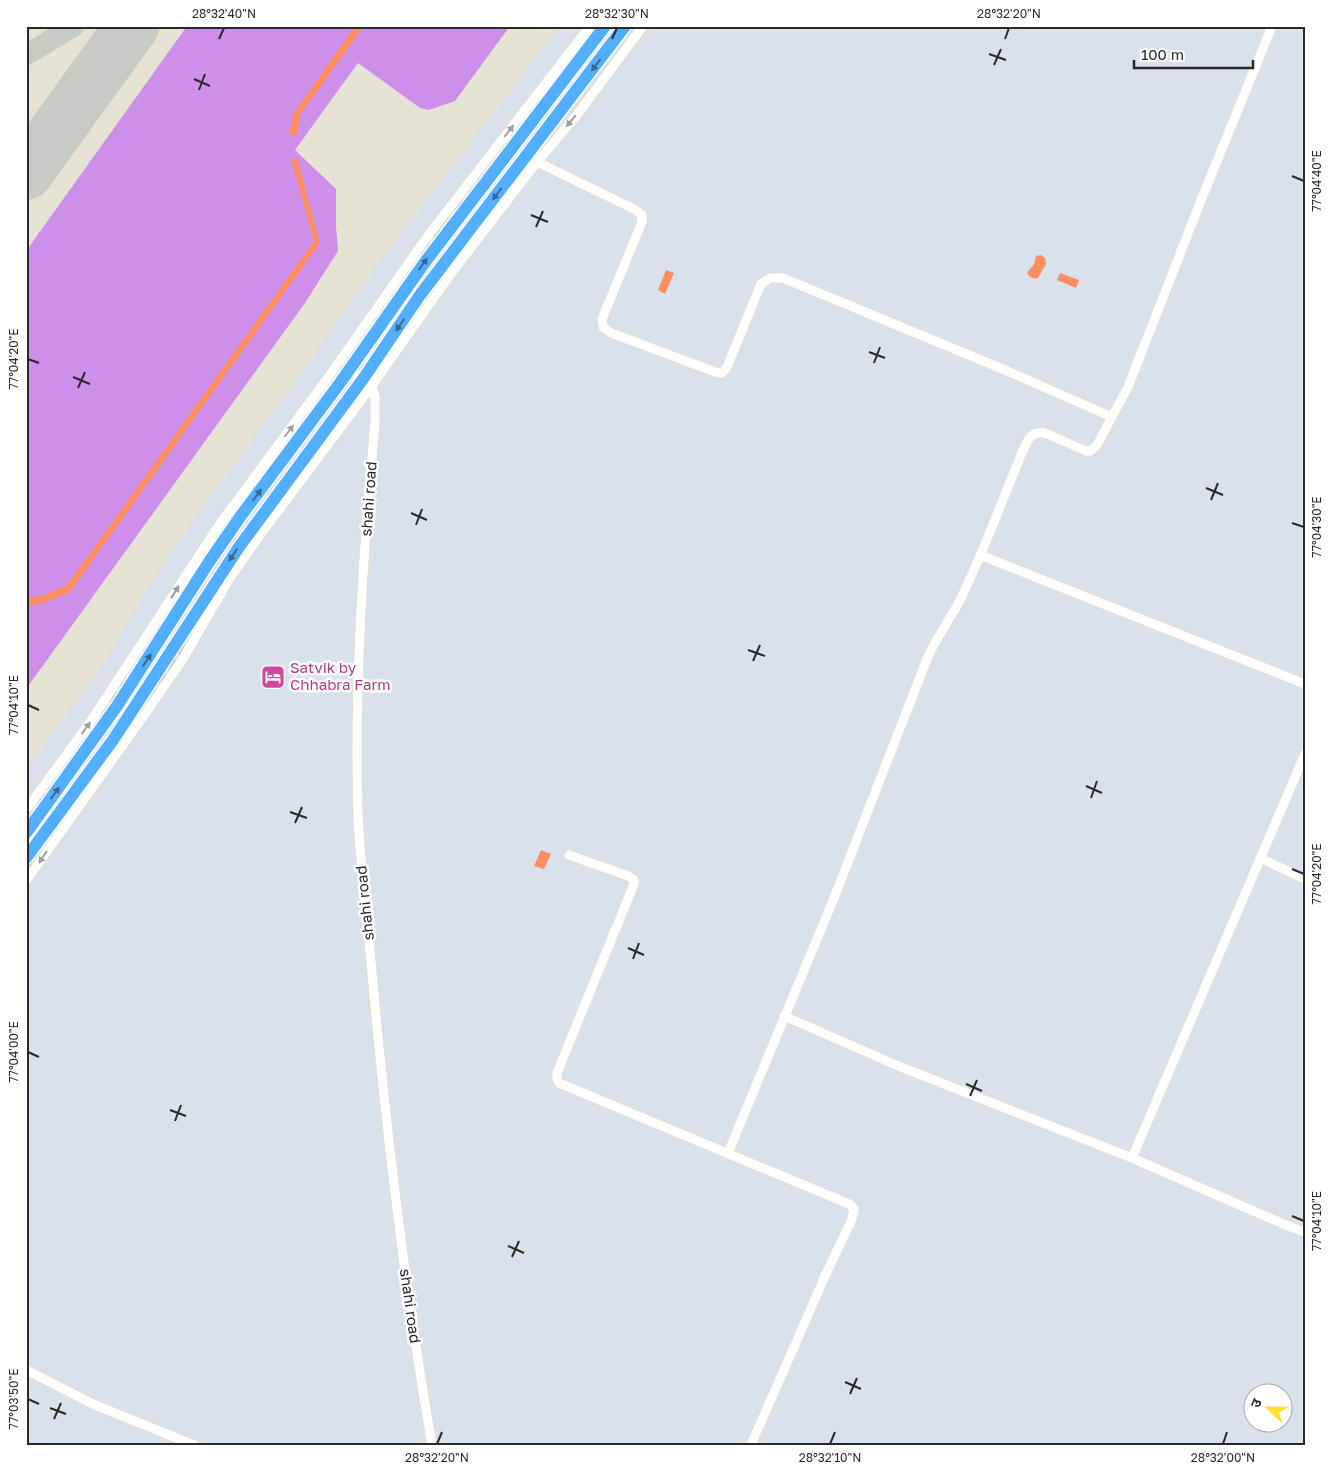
<svg xmlns="http://www.w3.org/2000/svg" width="1331" height="1471" font-family="'Golos Text','Noto Sans Devanagari',sans-serif">
	<style>
		.airport { fill: #e6e3d5 }
		.green { fill: #ce8fea }
		.water { fill: #fc8e60 }
		.lines { fill: none; stroke-linecap: round; stroke-linejoin: round }
		.taxiway { stroke: #c8cac4; stroke-width: 21 }
		.runway { stroke: #c8cac4; stroke-width: 54 }
		.highway-tunnel { stroke: #b6bcc6; stroke-width: 12; stroke-dasharray: 12 6; stroke-linecap: butt }
		.minor-casing { stroke: #e4e1ce; stroke-width: 11 }
		.highway-casing { stroke: #fff; stroke-width: 15 }
		.minor { stroke: #fff; stroke-width: 9 }
		.highway { stroke: #52afff; stroke-width: 12 }
		.oneway { fill: #3b6589 }
		.oneway2 { fill: #9f9f9f }
		.ticks { fill: none; stroke: #292929; stroke-width: 2 }
		.labels { text-anchor: middle; stroke-width: 5; stroke-linejoin: round; paint-order: stroke }
		.street-label { font-size: 15px; fill: #292929; stroke: #fff }
		.hotel-label { font-size: 15px; fill: #b23c85; stroke: #fff; text-anchor: start }
		.neatline { fill: none; stroke: #292929; stroke-width: 2 }
		.ticks-label { font-size: 12px; text-anchor: middle; fill: #292929 }
	</style>
	<rect width="100%" height="100%" fill="#d9e1ed"/>
	<path class="airport" d="M26,26H560L384,255L307,365L200,511L160,568L99,670L26,769Z"/>
	<path class="green" d="M187,26H510L455,101L429,110L420,108L358,63L295,150L336,189V227L338,251L305,303L26,689V251Z"/>
	<path class="water" d="M355,26H364L300,115L297,135H289L293,114Z
		M297,158L320,243L70,592L46,602L26,607V599L44,595L67,585L314,241L291,159Z
		M1041,255L1045,258L1046,264L1038,278C1032,279 1029,277 1027,273L1034,264L1036,256Z
		M666,270L674,273L665,294L658,290Z
		M1060,273L1079,280L1076,288L1057,280Z
		M541,850L551,854L544,869L534,866Z"/>
	<g class="lines">
		<path class="taxiway" d="M26,55L74,26
			M26,163L60,127"/>
		<path class="runway" d="M26,173L132,26"/>
		<path class="highway-tunnel" d="M456,257L526,166
			M145,652L203,556L461,201L527,114
			M119,744L157,688L219,589
			M26,819L133,671
			M26,871L55,834"/>
		<g class="minor-casing">
			<path id="minor" d="M537,162L634,209L642,215V222L602,319L603,327L611,333L715,372L722,373L727,367L761,284L770,278H783L1005,370L1112,417
				M350,369L373,389L375,397V424C363,554 354,685 358,815C361,875 369,935 374,995C388,1146 406,1296 432,1445
				M980,555L1305,684
				M26,810L91,721L219,525L327,379L427,237L590,26
				M569,855L628,876L634,880V884L557,1073V1079L559,1083L849,1204L854,1209L852,1219L826,1274L751,1445
				M1260,858L1305,879
				M26,881L150,707L183,659L228,581L263,531L371,387L450,275L537,162L577,115L643,26
				M784,1016L896,1065L1132,1158L1288,1226L1305,1232
				M728,1153L832,903L927,659C936,638 949,621 959,602C984,552 1003,497 1025,446C1030,436 1034,431 1045,433L1086,451H1090L1097,445L1128,387L1200,203L1272,26
				M1132,1158L1305,754
				M26,1370L95,1405L194,1445"/>
		</g>
		<g class="highway-casing">
			<path id="highway" d="M26,833L117,706L209,562L240,517L340,383L425,262L605,26
				M26,858L113,740L239,547L363,379L420,295L625,26"/>
		</g>
		<use href="#minor" class="minor"/>
		<use href="#highway" class="highway"/>
	</g>
	<defs><path id="oneway-solid" d="M-6-.8H1V-3.2L6.5 0L1 3.2V.8H-6Z" transform="scale(1.25)"/></defs>
	<g class="oneway">
		<use href="#oneway-solid" transform="translate(596 65) rotate(127)"/>
		<use href="#oneway-solid" transform="translate(497 194) rotate(127)"/>
		<use href="#oneway-solid" transform="translate(423 264) rotate(-54)"/>
		<use href="#oneway-solid" transform="translate(400 325) rotate(124)"/>
		<use href="#oneway-solid" transform="translate(257 495) rotate(-53)"/>
		<use href="#oneway-solid" transform="translate(233 555) rotate(124)"/>
		<use href="#oneway-solid" transform="translate(147 660) rotate(-57)"/>
		<use href="#oneway-solid" transform="translate(55 793) rotate(-54)"/>
	</g>
	<g class="oneway2">
		<use href="#oneway-solid" transform="translate(571 121) rotate(130)"/>
		<use href="#oneway-solid" transform="translate(509 131) rotate(-52)"/>
		<use href="#oneway-solid" transform="translate(289 431) rotate(-53)"/>
		<use href="#oneway-solid" transform="translate(175 592) rotate(-58)"/>
		<use href="#oneway-solid" transform="translate(86 728) rotate(-54)"/>
		<use href="#oneway-solid" transform="translate(43 857) rotate(124)"/>
	</g>
	<path class="ticks" d="M219,39L224,28M612,39L617,28M1005,39L1009,28M989,54L1006,60M994,65L1001,49M194,79L210,86M199,90L205,74M1292,176L1304,181M531,215L548,222M536,227L543,211M869,352L885,358M28,359L39,363M874,363L880,347M73,377L90,384M78,388L85,372M1206,488L1223,495M1211,500L1218,483M411,513L427,520M1292,523L1304,527M416,525L422,509M748,650L765,656M753,661L760,645M28,705L39,710M1086,786L1102,793M1091,798L1097,781M290,812L307,818M295,823L302,807M1292,869L1304,874M628,948L644,955M633,959L639,943M28,1052L39,1057M966,1084L982,1091M970,1096L977,1080M170,1110L186,1116M175,1121L181,1105M1292,1216L1304,1221M508,1246L524,1253M512,1257L519,1241M845,1382L861,1389M850,1394L857,1378M28,1399L39,1404M50,1408L66,1414M54,1419L61,1403M437,1444L442,1432M830,1444L835,1432M1223,1444L1227,1432"/>
	<defs>
		<g id="hotel-square" transform="scale(1.25)"><rect x="-9" y="-9" width="18" height="18" rx="4" fill="#d1479c" stroke="#fff"/><path d="M-6-4.5h1.5V1H6V5H4.5V3h-9V5H-6ZM-4 0a1.8 1.8 0 1 1 3.6 0ZM.5 0V-2.5h3Q6-2.5 6 0Z" fill="#fff"/></g>
	</defs>
	<g fill-rule="evenodd">
		<use href="#hotel-square" x="273" y="677"/>
	</g>
	<g class="labels">
		<g class="street-label">
			<text transform="translate(369 499) rotate(-86)" y="5">shahi road</text>
			<text transform="translate(365 903) rotate(-96)" y="5">shahi road</text>
			<text transform="translate(410 1306) rotate(82)" y="5">shahi road</text>
		</g>
		<g class="hotel-label">
			<text x="290" y="673">Satvik by<tspan x="290" dy="17">Chhabra Farm</tspan></text>
		</g>
	</g>
	<rect width="1331" height="1471" fill="none" stroke="#ffffff" stroke-width="55"/>
	<g transform="translate(1268 1408) rotate(292)"><circle r="24" fill="#ffffff" stroke="#a9a9a9"/>
	<path d="M0-4L9 19L0 12L-9 19Z" fill="#ffe034"/>
	<text y="-8" font-size="14" font-weight="bold" text-anchor="middle" fill="#292929">उ</text>
	</g>
	<path d="M1134 60v8h119v-8" fill="none" stroke="#292929" stroke-width="2.5"/>
	<text x="1141" y="60" font-size="15" fill="#292929" stroke="#ffffff" stroke-width="4" paint-order="stroke">100 m</text>
	<rect x="28" y="28" width="1276" height="1416" class="neatline"/>
	<g class="ticks-label">
		<text x="224" y="18">28°32'40"N</text>
		<text x="617" y="18">28°32'30"N</text>
		<text x="1009" y="18">28°32'20"N</text>
		<text transform="translate(1317 181) rotate(-90)" y="4">77°04'40"E</text>
		<text transform="translate(14 359) rotate(-90)" y="4">77°04'20"E</text>
		<text transform="translate(1317 527) rotate(-90)" y="4">77°04'30"E</text>
		<text transform="translate(14 705) rotate(-90)" y="4">77°04'10"E</text>
		<text transform="translate(1317 874) rotate(-90)" y="4">77°04'20"E</text>
		<text transform="translate(14 1052) rotate(-90)" y="4">77°04'00"E</text>
		<text transform="translate(1317 1221) rotate(-90)" y="4">77°04'10"E</text>
		<text transform="translate(14 1399) rotate(-90)" y="4">77°03'50"E</text>
		<text x="437" y="1462">28°32'20"N</text>
		<text x="830" y="1462">28°32'10"N</text>
		<text x="1223" y="1462">28°32'00"N</text>
	</g>
</svg>
